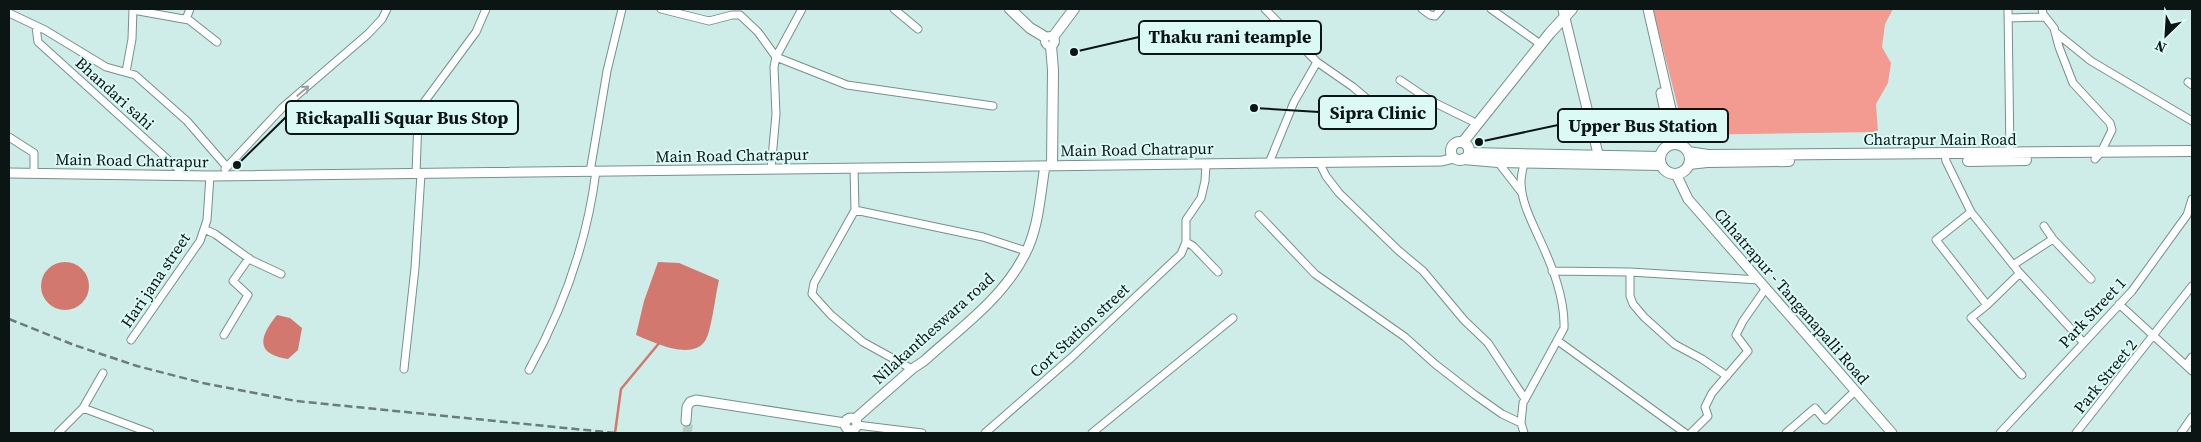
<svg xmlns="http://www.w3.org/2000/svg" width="2201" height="442" font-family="'Source Serif 4',serif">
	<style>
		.green { fill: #f39b91 }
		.water { fill: #d2786f }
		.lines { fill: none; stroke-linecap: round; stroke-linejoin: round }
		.stream { stroke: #d2786f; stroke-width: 2.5 }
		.tertiary-tunnel { stroke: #b1cdc8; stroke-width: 9; stroke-dasharray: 9 4.5; stroke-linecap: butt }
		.minor-casing { stroke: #75918d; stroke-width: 9 }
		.tertiary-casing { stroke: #75918d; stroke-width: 11 }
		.secondary-casing { stroke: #75918d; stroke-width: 12 }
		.minor { stroke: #fff; stroke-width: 7 }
		.tertiary { stroke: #fff; stroke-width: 9 }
		.secondary { stroke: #fff; stroke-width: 10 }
		.rail { stroke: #697d7a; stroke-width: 2.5; stroke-dasharray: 8 4; stroke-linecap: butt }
		.oneway { stroke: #9da1a1 }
		.labels { text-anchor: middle; stroke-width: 4; stroke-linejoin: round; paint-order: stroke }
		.street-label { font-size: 16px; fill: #0a1514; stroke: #dcfaf5 }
		.leader { fill: none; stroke: #0a1514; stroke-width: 2 }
		.callout-dot { fill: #0a1514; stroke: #dcfaf5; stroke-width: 2 }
		.callout { fill: #dcfaf5; stroke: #0a1514; stroke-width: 2 }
		.callout-label { font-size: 18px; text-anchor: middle; font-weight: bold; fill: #0a1514 }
	</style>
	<rect width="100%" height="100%" fill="#cfede8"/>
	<path class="green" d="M1653,9H1893L1885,24L1882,47L1891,63L1888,83L1876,104L1878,132L1685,135Z"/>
	<path class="water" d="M41 286a24 24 0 1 1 48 0a24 24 0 1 1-48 0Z
		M658,262L679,263L719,280C716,292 711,334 705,341C691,361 653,342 636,335L644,301Z
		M277,315L290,318L302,328L298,350L288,359C255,354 259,337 277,315Z"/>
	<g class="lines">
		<path class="stream" d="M615,433L621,389L660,342"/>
		<path class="tertiary-tunnel" d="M687,433L689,421"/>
		<g class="minor-casing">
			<path id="minor" d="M661,9L709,21L732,15H740L758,32L776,57L847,85L993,106
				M894,9L918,29
				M1265,9L1317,62L1353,87L1373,104
				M1422,9L1430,15L1435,16L1441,9
				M1491,9L1536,41
				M2008,9L2010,155
				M2042,9L2043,14L2054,28L2059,47L2073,83L2110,123L2112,130L2101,152L2095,159
				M133,10L189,20L217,42
				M9,13L45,30L106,67L135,75L187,121L226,166
				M2008,18L2045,17
				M186,19L190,9
				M36,27L38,42L185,175
				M2055,32L2091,61L2192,121
				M1044.5 41a5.5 5.5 0 1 1 11 0a5.5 5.5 0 1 1-11 0Z
				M126,72L132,39L133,9
				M1400,80L1431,101L1472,121
				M2188,82L2192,85
				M9,137L34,153V173
				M1945,154L1946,161L1971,212L2018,271L2083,342
				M1319,162L1326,176L1339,193L1399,251L1423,271L1464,320L1488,343L1525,399
				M1498,162L1522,193
				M1269,163L1294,102L1317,62
				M1524,163C1523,169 1521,175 1521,182C1521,202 1532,222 1540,240C1552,266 1565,298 1564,328L1523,403L1521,423L1524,433
				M854,168L855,210L814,283L812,294L831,315L863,342L912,369
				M225,169L282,108L368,34L382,19L387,9
				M771,169L776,114L774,67L776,57L802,9
				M590,172L607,71L622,9
				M416,174L418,118L422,105L476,32L486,9
				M855,210L983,237L1026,251
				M1971,212L1936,240L1987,305L1971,318L2022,375
				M1259,215L1315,274L1405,337L1435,364L1475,395L1502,414L1521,423
				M2044,226L2053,239L2091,279
				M204,229L215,234L251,260L281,274
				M1186,242L1193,246L1218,272
				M2013,265L2053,239
				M1552,271L1630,272L1759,280
				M1630,272V296L1633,304L1644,317L1674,344L1702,359L1727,376
				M2119,304L2192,371
				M1987,305L2020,273
				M224,335L248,295L233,281L249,258
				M131,340L200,241L207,220L210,176
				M1558,341L1685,433
				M2186,365L2192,357
				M404,369L415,268L421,174
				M529,370C564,307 587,243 596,171
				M83,408L150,433
				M857,425L922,433
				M58,433L83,408L103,373
				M985,433L1072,357L1181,254L1186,242V220L1201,198L1205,181L1206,164
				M1092,433L1233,318
				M1691,433L1708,416L1705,407L1712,393L1748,351L1736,335L1743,321L1766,288
				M1786,433L1815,408L1825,420L1855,391
				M2000,433L2132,291L2187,215L2192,199
				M2076,433L2192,286
				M2181,433L2192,417"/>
		</g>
		<g class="tertiary-casing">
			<path id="tertiary" d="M1648,9L1679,144
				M1563,10L1600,162
				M1661,93L1672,144
				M9,173L210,176L1442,161L1454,158
				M1676,174L1688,199L1892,433
				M845 424a6 6 0 1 1 12 0a6 6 0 1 1-12 0Z
				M855,419L912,369L924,361C959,329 1002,299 1024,256C1039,229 1040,195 1045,166
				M686,421L687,407L690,402L696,400L845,423"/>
		</g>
		<g class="secondary-casing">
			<path id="secondary" d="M1010,9L1030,28L1045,37
				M1053,37L1074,9
				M1051,46L1053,70L1052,165
				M1451 151a9 9 0 1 1 18 0a9 9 0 1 1-18 0Z
				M1463,142L1550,33L1572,9
				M1660 159a15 15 0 1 1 30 0a15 15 0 1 1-30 0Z
				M1688,152L1708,155L2192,151
				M1469,153L1660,157
				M1463,159L1498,162L1661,165
				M1968,161L2026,160
				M1689,164L1707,162L1789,161"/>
		</g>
		<use href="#minor" class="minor"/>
		<use href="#tertiary" class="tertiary"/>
		<use href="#secondary" class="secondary"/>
		<path class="rail" d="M9,319L74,345L137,366L203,383L296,401L615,433"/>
	</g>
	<defs><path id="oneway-shaft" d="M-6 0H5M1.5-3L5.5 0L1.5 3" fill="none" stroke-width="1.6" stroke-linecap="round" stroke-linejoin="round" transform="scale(1.25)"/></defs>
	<use class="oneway" href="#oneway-shaft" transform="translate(303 91) rotate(-40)"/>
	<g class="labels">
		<g class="street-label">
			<text transform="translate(115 93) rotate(42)" y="6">Bhandari sahi</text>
			<text x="1940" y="145">Chatrapur Main Road</text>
			<text transform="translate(1137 149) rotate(-1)" y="6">Main Road Chatrapur</text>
			<text transform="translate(732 155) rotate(-1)" y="6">Main Road Chatrapur</text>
			<text transform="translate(132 160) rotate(1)" y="6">Main Road Chatrapur</text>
			<text transform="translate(155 280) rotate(-56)" y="6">Hari jana street</text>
			<text transform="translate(1792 296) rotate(49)" y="6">Chhatrapur - Tanganapalli Road</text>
			<text transform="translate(2092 312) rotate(-47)" y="6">Park Street 1</text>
			<text transform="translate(933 328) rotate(-42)" y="6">Nilakantheswara road</text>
			<text transform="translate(1079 330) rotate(-43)" y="6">Cort Station street</text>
			<text transform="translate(2105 376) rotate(-51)" y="6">Park Street 2</text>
		</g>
	</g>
	<path class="leader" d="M1074 52L1139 37M1254 108L1319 112M237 165L286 117M1479 142L1558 125"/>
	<g class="callout-dot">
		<circle cx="1074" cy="52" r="5"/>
		<circle cx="1254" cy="108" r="5"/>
		<circle cx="237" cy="165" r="5"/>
		<circle cx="1479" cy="142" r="5"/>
	</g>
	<g class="callout">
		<rect x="1139" y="21" width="182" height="33" rx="5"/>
		<rect x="1319" y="96" width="117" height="33" rx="5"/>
		<rect x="286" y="101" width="232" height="33" rx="5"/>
		<rect x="1558" y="109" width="170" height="33" rx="5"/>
	</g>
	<g class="callout-label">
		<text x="1230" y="43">Thaku rani teample</text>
		<text x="1378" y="119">Sipra Clinic</text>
		<text x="402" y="124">Rickapalli Squar Bus Stop</text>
		<text x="1643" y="132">Upper Bus Station</text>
	</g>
	<rect width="2201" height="442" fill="none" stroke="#0a1514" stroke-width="20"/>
	<g transform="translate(2166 35) rotate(205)" stroke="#dcfaf5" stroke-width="4" paint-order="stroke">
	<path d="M0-4L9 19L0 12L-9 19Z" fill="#0a1514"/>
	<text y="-8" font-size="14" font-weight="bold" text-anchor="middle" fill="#0a1514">N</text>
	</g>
</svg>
